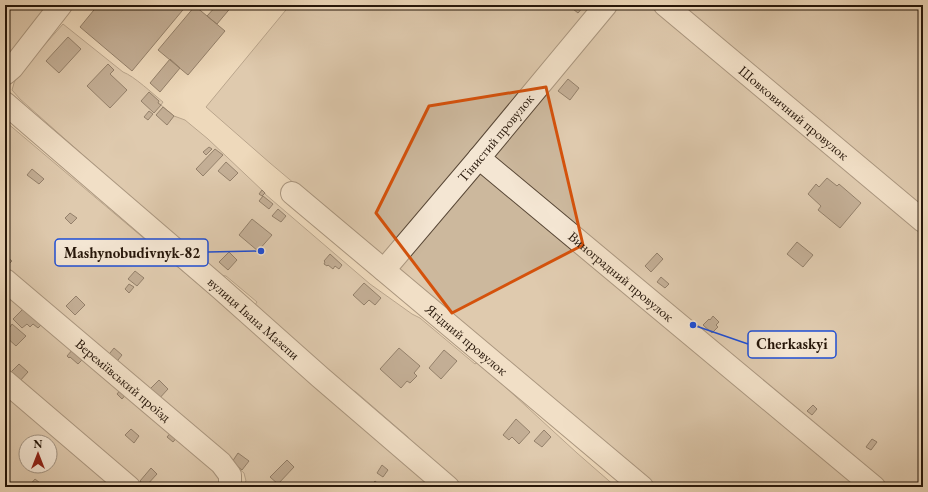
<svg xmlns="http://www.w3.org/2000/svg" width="928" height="492" font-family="'EB Garamond',serif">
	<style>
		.green { fill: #ccb89d; stroke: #796753; fill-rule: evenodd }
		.building { fill: #8e7b66; stroke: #261609 }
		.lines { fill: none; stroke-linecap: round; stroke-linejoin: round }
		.minor-casing { stroke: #584736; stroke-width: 24 }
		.minor { stroke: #f4e6d3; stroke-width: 22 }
		.marked { fill: none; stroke: #d5520c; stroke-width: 3; stroke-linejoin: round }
		.labels { text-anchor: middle; stroke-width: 3.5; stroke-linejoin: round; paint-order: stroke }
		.street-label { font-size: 14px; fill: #261609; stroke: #f4e6d3 }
		.leader { fill: none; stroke: #1d4ed8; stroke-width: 1.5 }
		.callout-dot { fill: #1d4ed8; stroke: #f4e6d3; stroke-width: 1.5 }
		.callout { fill: #f4e6d3; stroke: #1d4ed8; stroke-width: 1.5 }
		.callout-label { font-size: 15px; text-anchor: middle; font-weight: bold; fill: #261609 }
	</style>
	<rect width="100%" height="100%" fill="#eed9bb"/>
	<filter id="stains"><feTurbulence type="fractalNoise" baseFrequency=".005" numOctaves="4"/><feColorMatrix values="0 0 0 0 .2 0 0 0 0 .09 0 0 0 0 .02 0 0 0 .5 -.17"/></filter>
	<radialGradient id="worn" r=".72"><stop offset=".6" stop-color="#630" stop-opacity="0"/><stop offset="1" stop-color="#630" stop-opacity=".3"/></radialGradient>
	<path class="green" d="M5,5H50L5,59Z
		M290,5H923V487H655L270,163L206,107Z
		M63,24L123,72C134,76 153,94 163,102L161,105L174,116L185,120L208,139L265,193V194L370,284L412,314L420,318L475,364L478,362L577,453L616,487H464L408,439V437L356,392L347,387L254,306L257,302L226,276L218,275L20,99L12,90L14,83L17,76Z
		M6,122L198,284L432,487H241L246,481L244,473L5,272V124Z
		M5,287L219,467L223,487H5ZM26,442H50V466H26Z"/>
	<path class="building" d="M98,5H187L132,71L80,27Z
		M217,5H233L217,24L207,16Z
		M568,5H582L584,6L578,13Z
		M195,6L225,31L188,75L158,50Z
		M68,37L81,49L59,73L46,61Z
		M170,59L180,68L160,92L150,83Z
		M108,64L114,70L110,74L127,90L110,108L87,86Z
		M568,79L579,88L570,100L558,91Z
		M149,92L159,101L158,103L161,105L154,113L141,101Z
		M163,107L174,116L167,125L156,115Z
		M149,111L153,114L148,120L144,117Z
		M209,147L212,149L206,155L203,152Z
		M215,149L223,155L203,176L196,169Z
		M226,162L238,173L230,181L218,171Z
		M32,169L44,179L39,184L27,175Z
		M827,178L837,186L839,184L861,203L840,228L818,210L821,206L808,194L816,184L819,187Z
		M262,190L265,193L262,196L259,194Z
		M263,196L273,204L269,209L259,201Z
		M278,209L286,216L281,222L272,216Z
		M70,213L77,218L71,224L65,218Z
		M252,219L272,235L258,251L239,235Z
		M797,242L813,255L803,267L787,254Z
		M229,252L237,260L228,270L219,262Z
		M657,253L663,259L651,272L645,266Z
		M330,254L342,265L339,269L335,266L333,269L328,265L327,266L324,264L325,262L324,261Z
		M5,255L12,261L5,268Z
		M135,271L144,278L137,286L128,279Z
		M661,277L669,284L665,288L657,282Z
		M364,283L381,298L375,305L369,300L364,305L353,295Z
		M129,284L134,287L129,293L125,289Z
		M76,296L85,305L75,315L66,306Z
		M26,306L44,322L38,328L33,324L30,327L27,324L22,328L13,319Z
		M713,316L719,322L716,325L718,327L712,333L703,325L709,319L710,320Z
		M5,323L10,327L12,324L26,336L16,346L5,336Z
		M114,348L122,355L114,365L106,358Z
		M399,348L420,366L414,373L417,376L410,383L407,381L401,388L380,369Z
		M73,349L84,358L78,364L70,357L69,358L67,356Z
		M444,350L457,361L441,379L429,368Z
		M19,364L28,372L19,382L10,373Z
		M159,380L168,389L157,401L148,391Z
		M122,388L128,392L122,399L117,394Z
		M813,405L817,409L812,415L807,411Z
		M516,419L530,432L519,444L512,437L509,440L503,435Z
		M131,429L139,436L134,443L125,435Z
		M173,430L179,435L173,442L167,437Z
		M544,430L551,437L542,447L534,441Z
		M872,439L877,442L871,450L866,447Z
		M238,453L249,461L242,470L232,462Z
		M287,460L294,467L278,484L270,477Z
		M382,465L388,470L383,477L377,473Z
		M151,468L157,474L146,486L140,481Z
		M35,479L45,487H28Z
		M375,481L382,487H369Z"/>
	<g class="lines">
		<g class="minor-casing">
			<g id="minor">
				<path id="s1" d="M665,5L923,221"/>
				<path d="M5,74L12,68L61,5"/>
				<path id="s2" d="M5,103L220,288L320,377L448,487"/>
				<path id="s3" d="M479,158L874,487"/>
				<path id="s4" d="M292,193L642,487"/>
				<path id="s5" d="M384,270L479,158L606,5"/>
				<path id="s6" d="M5,280L221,463L230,475V487"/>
				<path d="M5,381L129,487"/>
			</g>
		</g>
		<use href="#minor" class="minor"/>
	</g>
	<path d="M0 0H928V492H0ZM546,87L583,245L452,313L376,213L429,106Z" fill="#eed9bb" fill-opacity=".55" fill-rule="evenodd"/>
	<path class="marked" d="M546,87L583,245L452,313L376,213L429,106Z"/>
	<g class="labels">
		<g class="street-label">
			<text dy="5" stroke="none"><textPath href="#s1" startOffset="168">Шовковичний провулок</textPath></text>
			<text dy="5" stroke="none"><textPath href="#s5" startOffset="173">Тінистий провулок</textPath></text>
			<text dy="5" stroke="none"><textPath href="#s3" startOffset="185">Виноградний провулок</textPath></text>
			<text dy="5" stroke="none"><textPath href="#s2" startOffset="329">вулиця Івана Мазепи</textPath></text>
			<text dy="5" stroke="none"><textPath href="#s4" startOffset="228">Ягідний провулок</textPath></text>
			<text dy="5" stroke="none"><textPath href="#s6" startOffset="155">Вереміївський проїзд</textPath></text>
		</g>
	</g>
	<path class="leader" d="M261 251L208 252M693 325L748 344"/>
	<g class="callout-dot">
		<circle cx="261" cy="251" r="4"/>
		<circle cx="693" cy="325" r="4"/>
	</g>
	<g class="callout">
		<rect x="55" y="239" width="153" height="27" rx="4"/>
		<rect x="748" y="331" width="88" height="27" rx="4"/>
	</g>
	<g class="callout-label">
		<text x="132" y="258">Mashynobudivnyk-82</text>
		<text x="792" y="349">Cherkaskyi</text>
	</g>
	<rect width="928" height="492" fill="none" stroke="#eed9bb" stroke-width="20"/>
	<rect x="6" y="6" width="916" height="480" fill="none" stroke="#261609" stroke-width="2"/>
	<rect x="10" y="10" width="908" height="472" fill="none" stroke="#261609"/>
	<g transform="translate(38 454)"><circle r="19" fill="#f4e6d3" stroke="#a29382"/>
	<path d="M0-3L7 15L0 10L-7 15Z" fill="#8f2418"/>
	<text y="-6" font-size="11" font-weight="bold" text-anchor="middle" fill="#261609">N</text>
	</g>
	<rect width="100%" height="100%" filter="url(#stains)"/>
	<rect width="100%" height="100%" fill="url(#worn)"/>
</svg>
